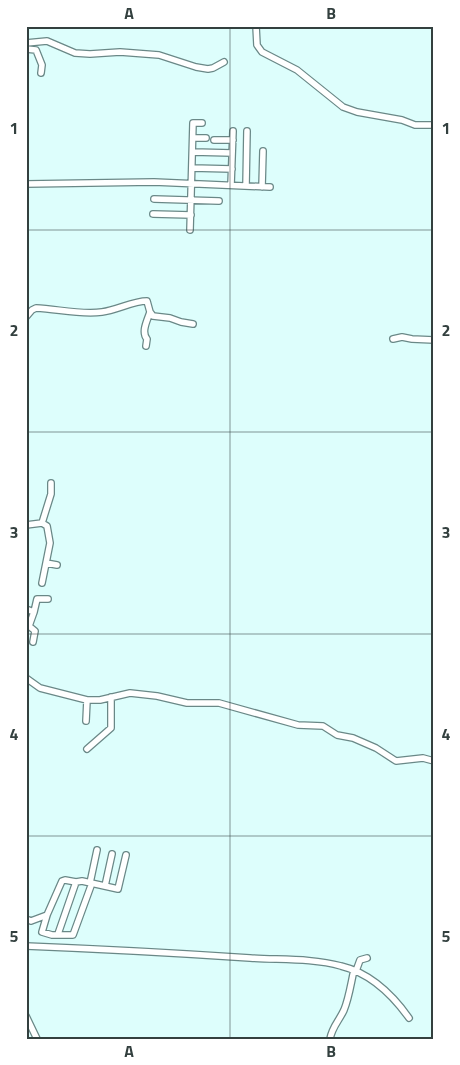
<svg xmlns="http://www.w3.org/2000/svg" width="460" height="1065" font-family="'Titillium Web',sans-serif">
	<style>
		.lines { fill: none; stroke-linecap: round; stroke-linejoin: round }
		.minor-casing { stroke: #6a8887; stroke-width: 8 }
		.minor { stroke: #fff; stroke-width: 5.5 }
		.grid { fill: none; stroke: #33403f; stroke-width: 1; stroke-opacity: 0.55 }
		.neatline { fill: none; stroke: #33403f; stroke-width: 2 }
		.grid-label { font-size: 16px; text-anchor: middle; font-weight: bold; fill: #33403f }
	</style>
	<rect width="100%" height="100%" fill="#ddfefc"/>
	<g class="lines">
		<g class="minor-casing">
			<path id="minor" d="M256,26L257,45L262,52L297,70L343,107L357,112L402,120L415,125H434
				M26,43L47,41L75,53L90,54L120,52L159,55L196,67L208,69L213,68L224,62
				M26,49L36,50L42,65L41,73
				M193,138H206
				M214,140H233
				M193,152L232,153
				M192,168L232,169
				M26,184L154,182L270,187
				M231,185L233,131
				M246,186L247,131
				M262,187L263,151
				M154,199L219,201
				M153,214L191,215
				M190,230L193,123H202
				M26,317L32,310L36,308C58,309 80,315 102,312C117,310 133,301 147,301L150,312L153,316L170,318L181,322L193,324
				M393,339L402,337L412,339L434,340
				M146,346L147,339C141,332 147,321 150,312
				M42,523L47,526L50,543L42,583
				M26,525L42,523L51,494V483
				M46,563L57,565
				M26,609L34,612L29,626L35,631L33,642
				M34,612L37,599H48
				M26,678L40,688L87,700H100L130,693L157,696L187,703H219L298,725L323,726L337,735L353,738L376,748L396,761L423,758L434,761
				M86,721L87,700
				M87,749L111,728V697
				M76,882L82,881L118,889L126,855
				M90,883L97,850
				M105,886L112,854
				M26,919L31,921L47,915
				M58,934L76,882L65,880L62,881L47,915L42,932L52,935H73L92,883
				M26,946C101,949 176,953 250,958C280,960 312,958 341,966C370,973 392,994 409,1018
				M356,971L360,960L367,958
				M26,1016L37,1039
				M330,1039C332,1027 339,1021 344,1010C349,998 351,983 354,970"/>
		</g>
		<use href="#minor" class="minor"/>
	</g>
	<path class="grid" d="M230,26V1039M26,230H434M26,432H434M26,634H434M26,836H434"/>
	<rect width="460" height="1065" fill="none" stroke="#ffffff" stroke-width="55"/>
	<rect x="28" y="28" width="404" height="1010" class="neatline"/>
	<g class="grid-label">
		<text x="129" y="19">A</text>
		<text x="331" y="19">B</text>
		<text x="14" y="134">1</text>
		<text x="446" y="134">1</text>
		<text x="14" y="336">2</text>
		<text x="446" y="336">2</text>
		<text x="14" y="538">3</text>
		<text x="446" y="538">3</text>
		<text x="14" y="740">4</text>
		<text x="446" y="740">4</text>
		<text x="14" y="942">5</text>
		<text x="446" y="942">5</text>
		<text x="129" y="1057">A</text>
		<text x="331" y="1057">B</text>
	</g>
</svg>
